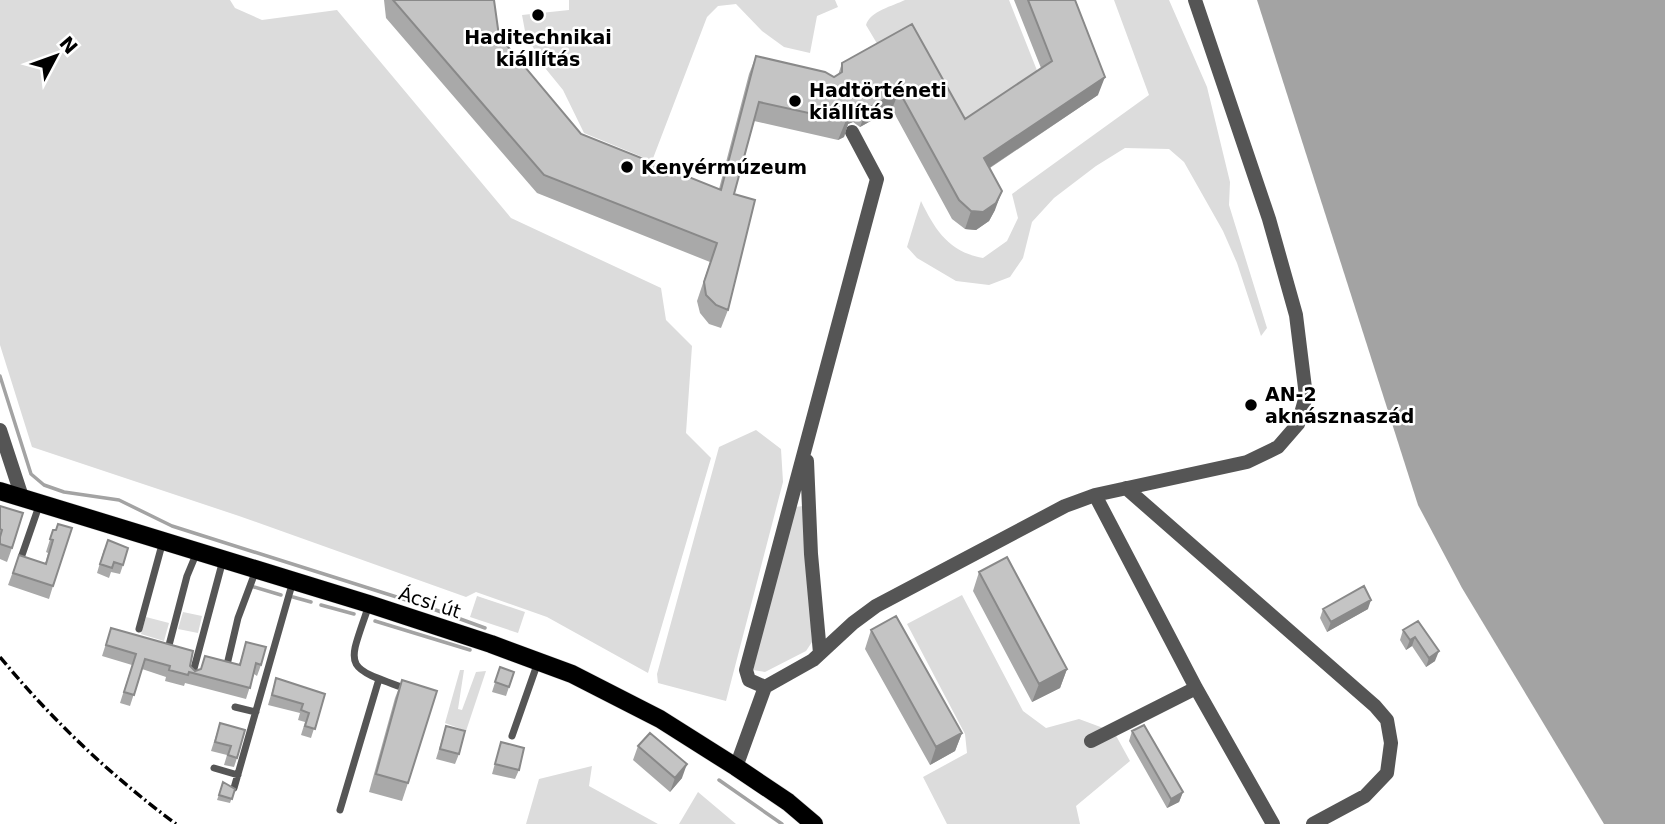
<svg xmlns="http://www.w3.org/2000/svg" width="1665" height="824" font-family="'DejaVu Sans',sans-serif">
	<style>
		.green { fill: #dcdcdc }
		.water { fill: #a3a3a3 }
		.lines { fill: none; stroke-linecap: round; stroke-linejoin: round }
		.stream { stroke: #a3a3a3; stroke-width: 3.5 }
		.primary-casing { stroke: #dbdbdb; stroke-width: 19 }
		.service { stroke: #555; stroke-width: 7 }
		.minor { stroke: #555; stroke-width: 14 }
		.tertiary { stroke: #555; stroke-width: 14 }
		.primary { stroke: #000; stroke-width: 18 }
		.rail { stroke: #000; stroke-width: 3.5; stroke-dasharray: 10 3.5 2 3.5; stroke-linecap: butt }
		.wall { fill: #a9a9a9 }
		.shaded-wall { fill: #898989 }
		.building { fill: #c4c4c4; stroke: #898989; stroke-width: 2 }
		.poi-dot { fill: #000; stroke: #fff; stroke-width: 2.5 }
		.labels { text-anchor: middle; stroke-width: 5; stroke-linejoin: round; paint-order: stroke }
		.poi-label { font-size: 19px; font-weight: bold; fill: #000; stroke: #fff; text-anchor: start }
		.street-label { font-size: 19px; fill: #000; stroke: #fff }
	</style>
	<rect width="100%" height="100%" fill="#fff"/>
	<path class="green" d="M0,0H230L235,8L262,20L337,10L511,218L661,288L666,320L692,346L686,433L711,458L648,673L547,617L476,592L466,597L239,516L32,447L0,345Z
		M569,0H835L838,7L817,16L810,53L784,47L762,31L736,4L718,6L707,17L652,161L584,133L563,90L541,63L525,31L522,15L569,10Z
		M905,0H1009L1040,78L959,133L882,52L866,25C870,11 893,6 905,0Z
		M1114,0H1169L1207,87L1230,182L1229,205L1267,328L1261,336L1237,263L1223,231L1184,162L1169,149L1125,148L1096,166L1054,198L1032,222L1023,258L1010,277L989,285L956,281L917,258L907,247L921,201C935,230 949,252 983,258L1007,241L1018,218L1012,194L1149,95Z
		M756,430L781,449L783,482L726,701L658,683L657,674L719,447Z
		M804,506L812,642L806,651L765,672L753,670L794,507Z
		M962,595L1023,711L1046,728L1079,719L1114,732L1130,761L1076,806L1080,824H947L923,777L967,753L965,734L907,624Z
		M477,596L525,612L518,633L470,617Z
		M183,612L202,616L198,633L178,629Z
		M146,617L169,623L164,641L141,634Z
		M460,670H464L458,709L462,710L476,672L486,671L466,731L445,723Z
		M592,766L589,786L658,824H526L539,779Z
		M698,792L736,824H679Z"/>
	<path class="water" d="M1257,0H1665V824H1604L1462,588L1418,505Z"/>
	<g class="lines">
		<path class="stream" d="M0,376L31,474L44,485L64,492L119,500L172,526L422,605L485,628
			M254,587L281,595
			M293,597L311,602
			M321,605L354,614
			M375,621L470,650
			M719,780L782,824"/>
		<g class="primary-casing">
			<path id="primary" d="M0,491L369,604L491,644L572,674L660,719L736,767L788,802L814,824"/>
		</g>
		<path class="service" d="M22,555L40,503
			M369,605C347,669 342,666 407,689
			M139,629L163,541
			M168,649L187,576L197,552
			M226,669L238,618L256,570
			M192,676L223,560
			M235,707L256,712
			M512,736L538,662
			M214,768L238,775
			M234,788L293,581
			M340,810L379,679"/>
		<path class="minor" d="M807,461L811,554L820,653
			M1126,488L1375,706L1387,720L1391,743L1387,773L1365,796L1313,824
			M1095,495L1196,688L1273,824
			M765,687L749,680L746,670L877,179L852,132
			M1091,741L1196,688
			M736,767L765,687L813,660L853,623L876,606L1065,506L1095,495L1247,462L1278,447L1298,424L1306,396L1296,315L1269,219L1195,0"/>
		<path class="tertiary" d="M0,430L22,497"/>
		<use href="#primary" class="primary"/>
		<path class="rail" d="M0,657C52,720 110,775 176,824"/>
	</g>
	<path class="wall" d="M384,0H494L499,36L581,134L719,189L749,74L756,56L834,77L838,75L842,63L965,119L1041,68L1014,0H1075L1098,95L990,168L995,210L989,221L976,230L965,229L952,219L892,109L860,127L853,122L848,124L844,137L838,140L754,121L734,194L728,310L721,328L709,324L700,313L697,301L710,262L537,193L386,18Z
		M0,506L12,548L7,562L0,559Z
		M53,530V586L49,599L8,585L19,555L45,564L48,553L46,552Z
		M104,549L123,565L120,574L111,572L109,578L97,573Z
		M979,572L1067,669L1060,688L1032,702L973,591Z
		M1323,609H1368L1327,632L1320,618Z
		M1418,621L1435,661L1426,667L1412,646L1406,650L1400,640L1403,630Z
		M111,628L190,666L195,671L239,665L246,642L261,665L257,676L254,674L246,699L185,683L184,686L165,681L166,677L142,669L130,706L120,703L132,665L102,656Z
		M871,630L962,733L955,751L930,765L865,649Z
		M500,667L514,672L506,696L492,692Z
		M276,678L325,694L311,738L301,735L305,722L298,720L300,713L268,705Z
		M402,680L408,783L402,801L369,792L395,698Z
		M220,723L237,758L234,767L224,765L227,755L211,751Z
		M446,726L459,754L455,764L436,759Z
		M1132,731L1183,792L1179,802L1167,808L1129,741Z
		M501,742L519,770L515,779L492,774Z
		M638,746L682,778L670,792L633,760Z
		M223,782L235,789L230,803L217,800Z"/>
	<path class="shaded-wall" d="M1105,77L1098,95L977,176L984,158Z
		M899,91L892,109L860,127L867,109Z
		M860,104L853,122L848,124L844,137L838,140L849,113L854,105Z
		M1002,191L995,210L989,221L976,230L965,229L971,211Z
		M1371,600L1368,609L1327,632L1331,622Z
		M1415,637L1412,646L1406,650L1410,640Z
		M1439,651L1435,661L1426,667L1429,658Z
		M1067,669L1060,688L1032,702L1039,684Z
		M962,733L955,751L930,765L936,747Z
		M687,764L682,778L670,792L675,778Z
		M1183,792L1179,802L1167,808L1171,799Z"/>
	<path class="building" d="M393,0H494L499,36L581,134L721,190L756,56L825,72L834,77L842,72V63L912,24L965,119L1052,61L1028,0H1075L1105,77L984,158L1002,191L996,203L983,212L971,211L959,200L899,91L867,109L860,104L854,105L849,113L850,118L845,121L759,102L734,194L755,200L728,310L716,305L706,295L704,282L717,243L544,175Z
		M0,506L23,513L12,548L0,544V537L2,530L0,529Z
		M58,524L72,528L53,586L13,573L19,555L46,564L53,540L50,539L53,530H56Z
		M108,540L128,548L123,565L114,562L112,568L100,564Z
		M1007,557L1067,669L1039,684L979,572Z
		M1364,586L1371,600L1331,622L1323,609Z
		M896,616L962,733L936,747L871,630Z
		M1418,621L1439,651L1429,658L1415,637L1410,640L1403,630Z
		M111,628L193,651L190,666L195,671L201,669L205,656L240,665L246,642L266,647L261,665L256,663L250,688L189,672L188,675L169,670L170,666L145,659L134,695L124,692L136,654L106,645Z
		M500,667L514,672L509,687L495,682Z
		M276,678L325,694L315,729L305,726L309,713L301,710L303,704L272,695Z
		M402,680L437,691L408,783L376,774Z
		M220,723L245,730L237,758L228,755L231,746L215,742Z
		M1144,725L1183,792L1171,799L1132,731Z
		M446,726L465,731L459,754L440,749Z
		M650,733L687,764L675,778L638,746Z
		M501,742L524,748L519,770L495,764Z
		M223,782L235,789L232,799L219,795Z"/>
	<g class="poi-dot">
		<circle cx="538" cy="15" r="7"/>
		<circle cx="795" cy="101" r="7"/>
		<circle cx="627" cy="167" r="7"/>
		<circle cx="1251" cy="405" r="7"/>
	</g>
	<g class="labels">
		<g class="poi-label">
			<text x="538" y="44" text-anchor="middle">Haditechnikai<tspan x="538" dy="22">kiállítás</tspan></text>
			<text x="809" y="97">Hadtörténeti<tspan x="809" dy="22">kiállítás</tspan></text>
			<text x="641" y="174">Kenyérmúzeum</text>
			<text x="1265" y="401">AN-2<tspan x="1265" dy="22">aknásznaszád</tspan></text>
		</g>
		<g class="street-label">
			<text transform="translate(430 602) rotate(18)" y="7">Ácsi út</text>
		</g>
	</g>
	<g transform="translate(56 56) rotate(49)" stroke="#ffffff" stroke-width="5" paint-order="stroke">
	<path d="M0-5L12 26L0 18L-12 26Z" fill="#000000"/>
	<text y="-10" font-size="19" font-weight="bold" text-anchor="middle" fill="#000000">N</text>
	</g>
</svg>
